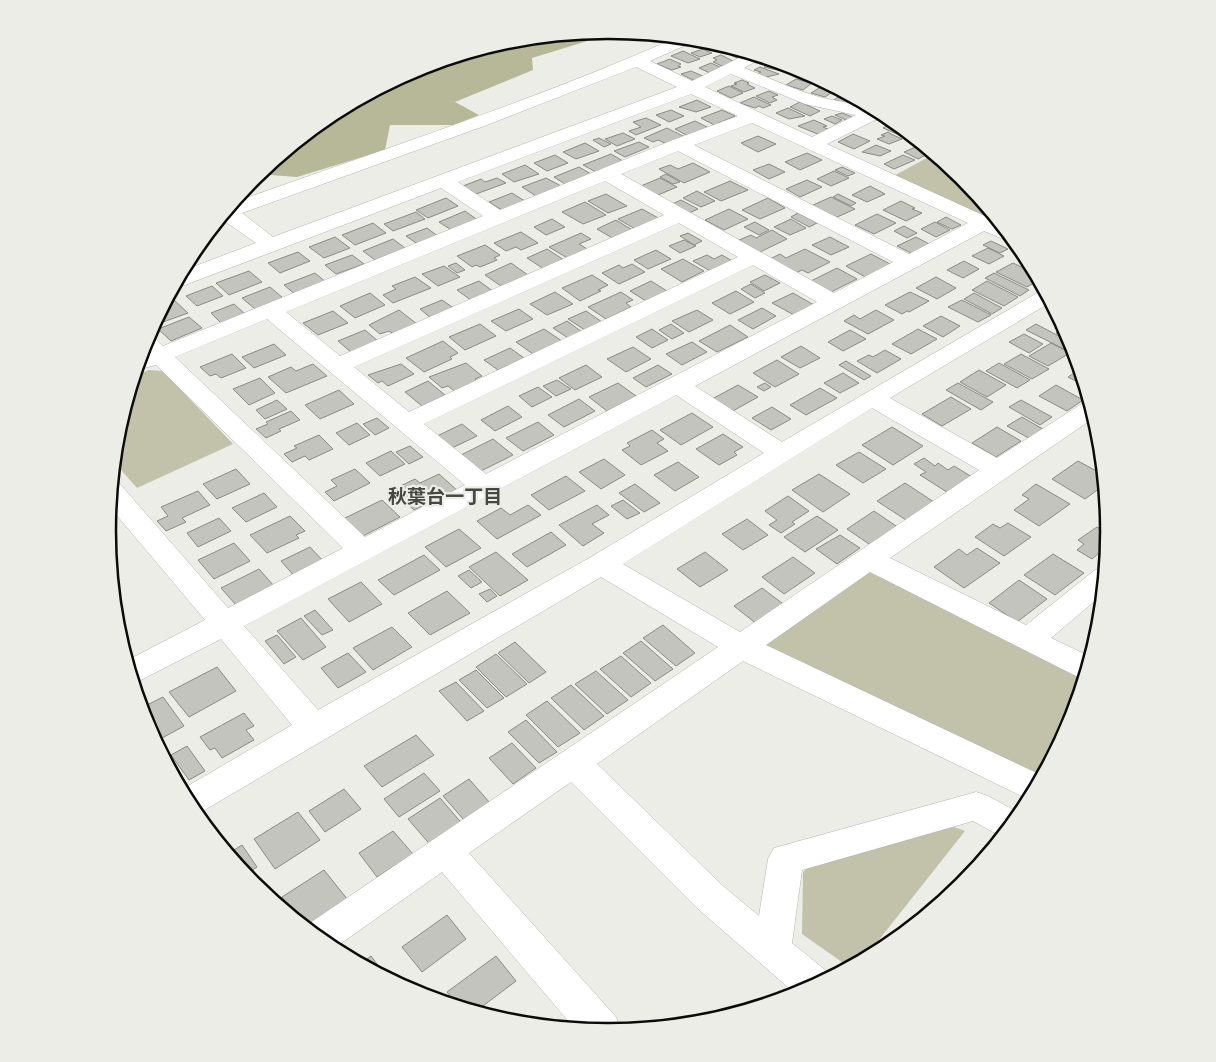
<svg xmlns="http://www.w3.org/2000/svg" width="1216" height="1062" font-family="'Public Sans','Noto Sans JP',sans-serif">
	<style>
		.green { fill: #c1c2a9 }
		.forest { fill: #b6b897 }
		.building { fill: #c4c4bf; stroke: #8b8b86 }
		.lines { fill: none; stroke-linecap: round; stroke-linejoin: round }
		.minor-casing { stroke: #b4b4af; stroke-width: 1 }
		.minor { fill: #fff; fill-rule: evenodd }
		.labels { text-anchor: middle; stroke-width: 4.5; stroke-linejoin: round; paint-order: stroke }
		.neighbourhood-label { font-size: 19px; font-weight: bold; fill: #474742; stroke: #edede7 }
		.rim { fill: none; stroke: #0b0b0a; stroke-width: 2.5 }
	</style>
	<rect width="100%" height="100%" fill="#edede7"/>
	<path class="green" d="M934,154L962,177L1010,235L888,179Z
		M149,370L163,371L233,444L137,488L114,462L117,433L134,376Z
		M869,560L1087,669L1071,723L1036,788L742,647Z
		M954,827L965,831L863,960L849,967L802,934L803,872L817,860Z"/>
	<path class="forest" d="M608,30L620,31L532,58L533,70L455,102L479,115L454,125H390L385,150L297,177L257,174L330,114L417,68L511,40Z"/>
	<path class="building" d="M710,42H712L726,46L715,50L706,46L712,43Z
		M703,49L712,53L700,57L691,53Z
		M735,49L747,52L752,54L737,58L724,52Z
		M683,51L700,59L688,63L671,56Z
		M721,55L731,60L736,63L724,67L713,62L717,60L713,58Z
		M670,59L681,64L678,66L681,67L672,70L657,64Z
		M773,60L779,62L789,65L781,71L764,67Z
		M711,63L724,69L710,73L699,68Z
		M760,67L779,74L766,77L757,74L761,72L754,70Z
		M802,69L813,75L811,78L797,75Z
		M691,71L705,77L695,81L681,74Z
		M796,79L812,83L803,90L786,85Z
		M742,80L749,83L747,84L755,88L744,92L731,86L737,84L734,83Z
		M824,85L837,89L825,97L811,93Z
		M729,86L743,93L731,98L717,91Z
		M769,91L778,95L772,97L777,100L770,103L756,96Z
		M844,92L854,97L847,103L834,100Z
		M754,97L771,105L763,108L759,106L755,108L740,103Z
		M697,100L711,107L696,112L679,107Z
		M800,102L820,111L810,116L790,107Z
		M788,108L805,116L789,119L776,113Z
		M671,110L684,116L669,122L656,115Z
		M722,110L735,116L714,125L701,118Z
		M842,113L855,118L848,121L835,115Z
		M832,116L842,120L835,124L824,119Z
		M646,118L661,125L636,135L629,131L641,127L633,122Z
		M814,120L827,126L823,127L830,130L820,135L798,126Z
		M695,121L709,128L688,136L675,129Z
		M891,124L907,131L914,137L908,139L883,128Z
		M667,128L685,137L667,144L658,140L653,142L644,138Z
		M888,132L891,134L902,139L889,144L877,139L885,136L881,135Z
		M623,133L635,139L617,146L605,139Z
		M853,134L870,141L854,149L838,142Z
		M758,136L776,144L758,152L741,143Z
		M599,138L611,144L604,147L593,140Z
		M639,142L649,147L625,157L614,151Z
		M585,143L599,151L576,159L563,152Z
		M876,145L891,151L880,156L862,152Z
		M918,146L932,152L918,159L904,152Z
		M807,153L822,160L800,170L785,162Z
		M611,154L623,161L596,172L583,165Z
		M555,155L568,163L547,171L534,163Z
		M903,155L915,160L894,169L884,164Z
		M693,163L710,172L684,183L659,169L670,165L678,169Z
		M769,164L785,172L769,179L753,170Z
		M525,165L539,174L514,182L502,174Z
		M579,167L591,174L565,184L554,177Z
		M842,167L855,173L848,176L835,170Z
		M834,171L849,178L831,186L817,179Z
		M666,174L680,182L673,184L660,177Z
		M497,178L506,183L476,194L463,186L481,179L485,182Z
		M546,178L561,186L536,196L522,187Z
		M660,178L677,187L658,195L641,186Z
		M807,180L822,187L800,197L786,189Z
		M730,181L748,190L721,201L704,192Z
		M870,186L885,194L867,202L852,195Z
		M697,191L715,201L701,207L683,198Z
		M512,193L528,203L505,212L489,202Z
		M606,194L627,206L608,213L588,201Z
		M838,194L856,203L851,206L833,197Z
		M831,197L855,209L835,218L811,206Z
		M446,198L458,206L428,218L416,210Z
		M768,198L785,208L760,219L742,210Z
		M681,200L698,209L687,214L670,205Z
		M901,201L915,208L912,209L922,213L906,221L883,210Z
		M585,202L606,215L583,224L562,212Z
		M642,209L662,220L637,230L618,219Z
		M729,209L748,219L724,230L705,220Z
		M465,211L479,221L456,233L439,222Z
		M416,212L425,219L393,231L384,224Z
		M798,213L817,223L809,227L791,217Z
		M877,214L896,223L874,234L855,225Z
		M946,217L961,225L952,229L937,222Z
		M552,219L565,227L546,235L534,227Z
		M791,219L806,228L790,235L774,227Z
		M616,220L634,231L614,239L597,229Z
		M755,222L769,230L759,235L744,227Z
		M935,222L950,230L936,237L921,229Z
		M373,223L386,233L355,245L342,235Z
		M904,226L917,233L907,238L894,231Z
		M427,228L439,237L419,245L406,236Z
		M772,230L787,239L760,252L739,240L751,235L756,238Z
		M521,232L538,243L521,250L516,247L506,251L494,243Z
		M581,233L591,239L579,244L589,250L569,259L549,247Z
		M688,233L702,241L694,245L680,236Z
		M335,237L350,248L324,258L309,247Z
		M830,237L849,247L831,255L812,245Z
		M916,237L931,245L913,254L897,246Z
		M393,239L405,248L375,260L363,251Z
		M684,240L696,246L680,253L669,246Z
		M991,241L1008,249L1000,253L983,245Z
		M485,245L500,255L494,258L497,260L480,267L476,265L472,267L457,256Z
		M988,248L1004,256L989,264L972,256Z
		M547,249L564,260L544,269L527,258Z
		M805,249L830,262L808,273L802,270L794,274L768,260L780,254L786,258Z
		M656,250L671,259L648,269L634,260Z
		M298,252L310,261L280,273L268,263Z
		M871,254L892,265L867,278L846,266Z
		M352,255L364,264L336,274L325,265Z
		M707,255L714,259L722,255L734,262L712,272L693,261Z
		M683,259L704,271L682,282L661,269Z
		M964,261L979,269L963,278L947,270Z
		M456,263L465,270L457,273L448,266Z
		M511,263L528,275L501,286L485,275Z
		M1013,263L1036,274L1039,280L1027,287L996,272Z
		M632,264L645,272L619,284L602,273L619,265L623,268Z
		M444,266L460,277L438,286L422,274Z
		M837,268L857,279L829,293L809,282Z
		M249,271L262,282L229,295L216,283Z
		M315,273L327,283L296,295L284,285Z
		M994,273L1029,290L1020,296L985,278Z
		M592,275L608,285L598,290L601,291L580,301L562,288Z
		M765,275L780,283L764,291L750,282Z
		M415,277L431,288L393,303L383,295L396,289L392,286Z
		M936,277L956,288L937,299L916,288Z
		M479,281L494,292L472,301L457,290Z
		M651,281L667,291L646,301L630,291Z
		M987,281L1018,297L1004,306L972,290Z
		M751,284L765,293L755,298L741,289Z
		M212,286L223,296L197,306L186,296Z
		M270,287L283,298L255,309L242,298Z
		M736,291L754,302L730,314L712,303Z
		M555,292L573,304L547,315L530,304Z
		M621,292L633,300L626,303L631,307L606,319L588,307Z
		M910,292L929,301L909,312L907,311L902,314L885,305Z
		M370,293L385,305L355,318L340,306Z
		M793,293L814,305L794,315L772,303Z
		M974,293L1002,308L992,314L964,299Z
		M174,300L188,313L152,326L164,304Z
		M442,300L455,309L432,319L420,309Z
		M962,300L991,315L978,322L948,307Z
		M234,304L245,314L222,324L211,313Z
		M762,308L776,316L753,329L738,320Z
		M519,309L533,319L506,331L491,321Z
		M399,310L417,324L394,334L389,331L380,334L369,325Z
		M697,310L713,320L689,332L672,321Z
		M876,310L894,320L868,334L844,321L854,315L860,319Z
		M333,311L348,323L318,335L303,323Z
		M586,311L602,322L585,330L568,319Z
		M941,316L960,326L943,337L923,326Z
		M189,317L202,328L171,341L158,329Z
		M567,321L582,332L568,338L553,328Z
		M480,324L496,336L465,350L449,337Z
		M671,324L684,333L672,339L659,330Z
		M1036,324L1072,343L1074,349L1070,352L1026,330Z
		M730,325L748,337L717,352L699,341Z
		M1065,328L1071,340L1072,341L1056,333Z
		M544,329L562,341L533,354L516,342Z
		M652,329L668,340L652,348L636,337Z
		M918,329L937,339L911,354L892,344Z
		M365,330L379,342L352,353L338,341Z
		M850,330L866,339L843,351L828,342Z
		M1024,334L1043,344L1029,353L1009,342Z
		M443,341L458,353L450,357L452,359L424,372L406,358Z
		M692,342L707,352L682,365L666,354Z
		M1051,343L1070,353L1048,366L1029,356Z
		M274,344L286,355L254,368L242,357Z
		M801,346L820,358L800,368L781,357Z
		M633,347L651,359L626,372L607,359Z
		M510,348L524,358L498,370L484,360Z
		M885,350L901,359L877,373L857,361L869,355L873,357Z
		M232,354L246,368L221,378L216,374L210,376L200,367Z
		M1021,354L1049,369L1032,379L1004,364Z
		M777,360L799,374L775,387L753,373Z
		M846,361L871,376L864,380L839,365Z
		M466,363L482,376L475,379L481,384L458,394L448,386L442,388L429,377Z
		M999,363L1030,380L1017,388L986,371Z
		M313,364L327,376L286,393L268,377L291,367L296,371Z
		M401,364L414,374L388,386L382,381L378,383L368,375Z
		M586,365L602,377L575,390L559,378Z
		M658,365L672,374L646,387L633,378Z
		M1080,369L1085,386L1068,377Z
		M979,370L1006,385L987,397L960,382Z
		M843,373L859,383L840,393L824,383Z
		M260,378L275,393L249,405L233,389Z
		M557,380L571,389L556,396L543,386Z
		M428,381L445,395L422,406L405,392Z
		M618,383L636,396L607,411L589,397Z
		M765,383L771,387L764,391L757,387Z
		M958,383L993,402L981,410L946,390Z
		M738,385L758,397L731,412L712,399Z
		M1056,385L1083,400L1067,411L1039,396Z
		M538,387L552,397L532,407L519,396Z
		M820,388L837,398L806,415L790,405Z
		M339,390L354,404L320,419L305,405Z
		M951,397L971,409L942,426L922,414Z
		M579,399L595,411L564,427L548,415Z
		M277,400L287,409L265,419L256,410Z
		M1021,400L1052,417L1040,425L1009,407Z
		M508,406L522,417L495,431L481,420Z
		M772,407L791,419L771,430L752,418Z
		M291,411L300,420L279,429L281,431L266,438L256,429L268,424L266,422Z
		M692,413L713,427L681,445L660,430Z
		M1022,417L1048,432L1034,441L1007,426Z
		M377,418L389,428L375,435L363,424Z
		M538,422L554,435L523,451L506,438Z
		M357,423L370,435L349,445L336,433Z
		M462,424L477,436L450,449L435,437Z
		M892,427L923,446L893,465L862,445Z
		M997,427L1021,441L996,457L972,443Z
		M652,430L664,439L657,443L668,451L641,465L622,450L630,446L627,443Z
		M723,434L743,447L734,452L737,455L719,465L696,449Z
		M319,435L333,449L309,460L305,456L292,462L284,454L297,448L294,446Z
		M493,439L513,455L479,472L459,456Z
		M410,446L423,457L409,464L396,452Z
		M391,451L405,464L380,476L366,463Z
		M859,452L886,469L863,483L836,465Z
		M924,458L935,466L938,463L948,470L954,466L977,480L953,496L920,475L926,472L914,464Z
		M604,459L625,475L601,489L579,472Z
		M1078,461L1104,475V485L1085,499L1052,479Z
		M678,462L699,477L675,491L654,475Z
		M236,469L250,484L217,499L203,484Z
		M355,469L370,483L334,501L325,492L337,486L331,480Z
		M439,474L459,492L433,505L430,502L414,510L392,490L415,479L420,483Z
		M819,474L850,494L823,512L792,490Z
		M566,476L585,491L549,510L531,495Z
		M905,483L934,502L906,520L877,501Z
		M635,484L660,503L644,512L619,493Z
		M1036,484L1070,504L1039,526L1014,510L1029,499L1022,495Z
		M198,491L210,505L182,518L186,522L166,531L157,521L168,516L161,507Z
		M264,493L277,507L246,522L232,508Z
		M788,496L809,511L792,522L795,524L781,533L769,525L777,520L765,511Z
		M382,500L400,517L363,536L345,518Z
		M623,500L640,513L627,519L611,506Z
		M528,505L541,515L497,539L477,521L501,508L510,515Z
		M597,505L609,515L592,524L604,533L583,546L559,525Z
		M874,511L899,528L872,546L847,529Z
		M290,516L305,531L296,535L299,538L267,553L250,535Z
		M817,516L838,530L805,552L784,537Z
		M219,518L231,531L198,547L187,533Z
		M747,519L768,535L743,550L722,534Z
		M1008,523L1031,537L1004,556L975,537L993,524L1000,528Z
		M1097,527L1109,534L1106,558L1099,553L1092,559L1077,550L1084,544L1078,540Z
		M459,529L481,548L446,567L425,547Z
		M551,532L566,545L527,567L512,554Z
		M840,535L860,548L837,564L816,549Z
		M234,543L250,561L214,579L198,560Z
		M310,547L325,563L296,578L281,561Z
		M977,548L1000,563L964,588L934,567L959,549L967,555Z
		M496,552L528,580L500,596L469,567Z
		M705,552L728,570L700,587L677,569Z
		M1053,554L1084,573L1055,595L1024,575Z
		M424,555L440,570L394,595L378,580Z
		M793,557L815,573L784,594L762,577Z
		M259,569L274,586L236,605L221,588Z
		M469,570L482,582L471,588L458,576Z
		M1019,580L1047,599L1017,622L989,603Z
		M361,582L382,604L349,622L328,599Z
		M762,588L786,606L758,625L734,606Z
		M490,589L497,596L487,602L479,594Z
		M447,591L470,613L430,635L408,613Z
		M315,610L333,630L322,635L304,616Z
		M301,618L326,647L303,660L277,631Z
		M663,625L695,653L676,666L643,638Z
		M392,627L412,647L373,670L353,648Z
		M277,635L296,657L284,664L265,641Z
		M641,641L673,669L655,681L623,653Z
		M515,642L546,672L529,683L498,653Z
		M348,653L366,672L338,688L321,668Z
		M496,654L527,684L506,697L476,667Z
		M621,656L651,683L631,697L600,669Z
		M217,667L236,691L189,717L169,692Z
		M476,670L504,698L487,708L459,680Z
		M596,671L628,700L607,714L575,684Z
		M456,682L484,711L467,721L439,691Z
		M571,685L604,716L584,730L551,698Z
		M163,697L184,726L155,742L145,722L141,708Z
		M547,701L580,733L558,747L526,715Z
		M244,713L254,726L246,730L254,740L222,758L215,748L210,750L200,737Z
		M526,720L557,752L539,763L508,732Z
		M416,735L434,755L382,787L364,766Z
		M512,743L536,768L513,784L489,758Z
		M187,746L205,771L189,780L171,755Z
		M166,754L187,784L180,788L163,756Z
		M424,773L440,791L399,817L384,799Z
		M469,779L490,803L464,820L443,796Z
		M344,789L361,809L325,832L309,811Z
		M440,798L465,827L433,848L408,819Z
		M298,812L320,840L275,869L254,839Z
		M393,831L413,854L377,877L359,853Z
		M242,845L257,867L245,875L228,854Z
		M980,855L984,858L962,885L952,894Z
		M324,870L348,900L304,927L282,897Z
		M447,915L466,939L422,972L402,947Z
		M371,956L388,979L360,964Z
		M496,956L516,981L475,1012L458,1006L447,992Z"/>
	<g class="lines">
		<g class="minor-casing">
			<path id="minor" d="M678,37L696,39L695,41L650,61L692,81L749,53L764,57L744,68C768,77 792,89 816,96C844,104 873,103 896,122L891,123L875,120L827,144L1000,223L1014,240L1003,239L984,231L695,386L782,442L1044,289L1051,302L890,398L997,458L1083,403L1090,401L1095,417L890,558L1026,625L1095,570L1105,567L1103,594L1051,638L1091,657L1084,680L870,572L766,645L1043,776L1030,800L743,661L597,764L723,886L759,916L768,859L774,848L976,792L988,796L1021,814L1002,837L973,821L802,870L792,943L829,973L830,977L799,994L797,995L697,908L571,782L469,853L616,1017L621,1031L608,1032L575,1029L442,872L333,949L304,927L718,647L601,577L196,815L181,790L292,725L221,639L133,684L126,661L205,620L109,506L112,482L120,484L228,608L343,548L156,365L136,370L141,355L144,353L142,351L145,339L148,337L156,339L163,346L483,216L441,188L185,285L174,286L182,271L256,243L220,218L232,203C381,150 533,101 678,37ZM636,67L677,87L273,237L242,213L487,125ZM731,74L805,104L856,115L812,137L705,87ZM691,94L738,116L673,140L500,210L458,182ZM752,123L968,223L909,254L694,145ZM678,151L893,262L834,293L621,174ZM605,181L664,215L340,356L286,312ZM679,223L738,257L409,412L354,367ZM753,265L817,302L486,474L424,424ZM267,319L465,485L365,537L175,357ZM676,395L764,453L591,557L318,710L244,626ZM872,408L979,470L740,632L623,564Z"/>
		</g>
		<use href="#minor" class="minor"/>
	</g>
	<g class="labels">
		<g class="neighbourhood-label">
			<text x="445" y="503">秋葉台一丁目</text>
		</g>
	</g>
	<path d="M0 0H1216V1062H0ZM116 531a492 492 0 1 1 984 0a492 492 0 1 1-984 0Z" fill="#edede7" fill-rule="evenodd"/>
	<path class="rim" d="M116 531a492 492 0 1 1 984 0a492 492 0 1 1-984 0Z"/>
</svg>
